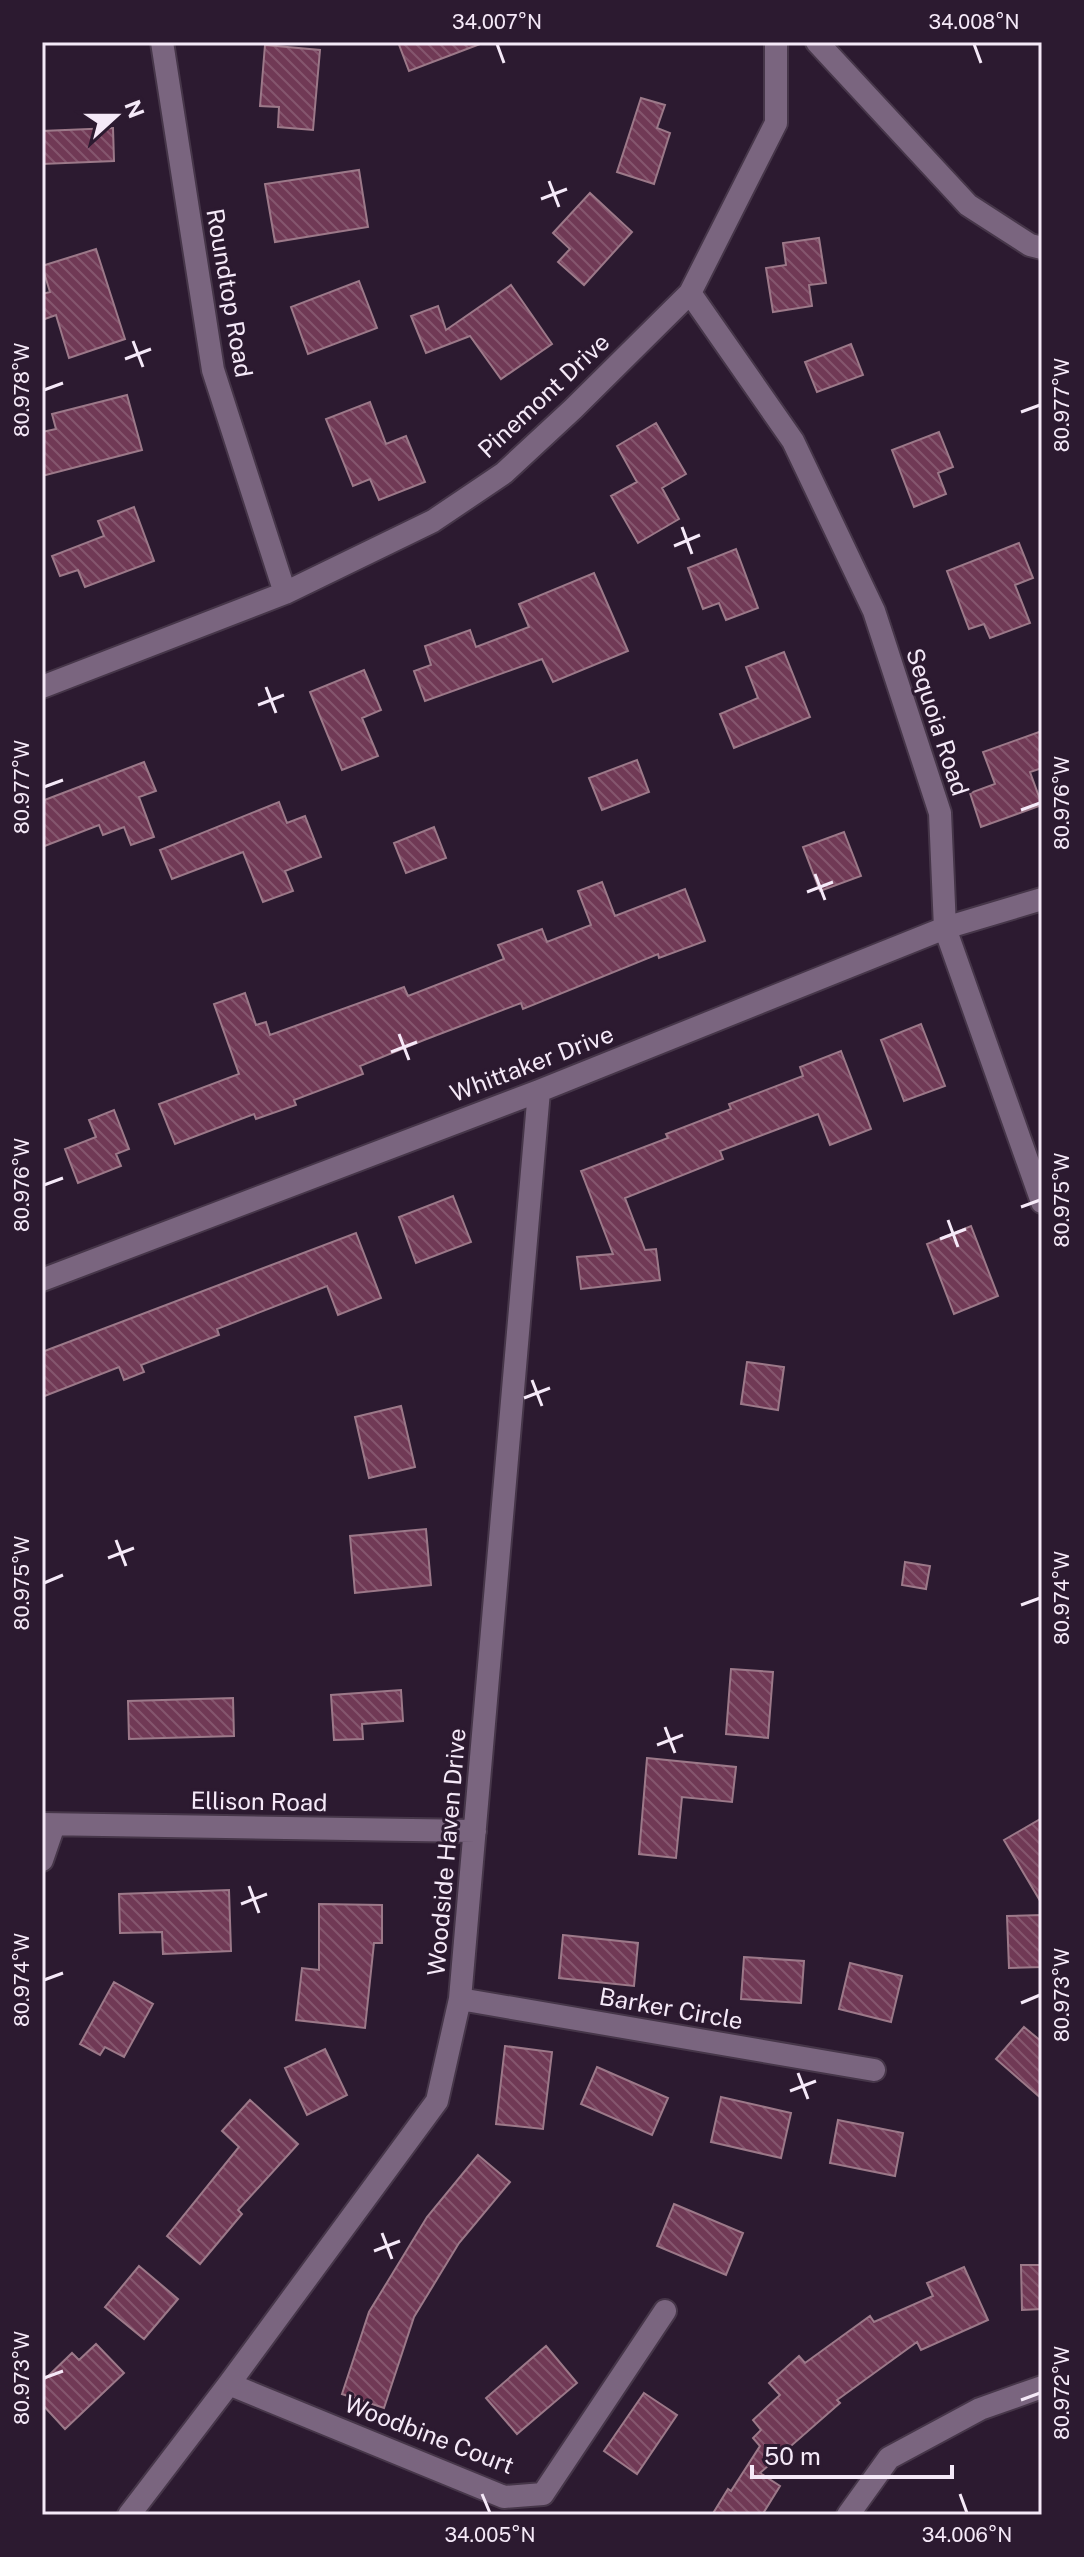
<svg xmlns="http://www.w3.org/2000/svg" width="1084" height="2557" font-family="'Public Sans',sans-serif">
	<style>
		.building { fill: url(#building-back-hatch); stroke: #9c7989; stroke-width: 2 }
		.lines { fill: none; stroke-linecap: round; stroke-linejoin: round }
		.minor-casing { stroke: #463649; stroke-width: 26 }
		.minor { stroke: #7a657f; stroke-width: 22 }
		.ticks { fill: none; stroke: #f5e9f8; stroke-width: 3 }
		.labels { text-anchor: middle; stroke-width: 6; stroke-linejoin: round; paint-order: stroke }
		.street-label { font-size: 24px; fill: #f5e9f8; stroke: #2c1a30 }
		.neatline { fill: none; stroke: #f5e9f8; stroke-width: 3 }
		.ticks-label { font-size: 20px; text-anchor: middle; fill: #f5e9f8 }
	</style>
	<defs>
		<pattern id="building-back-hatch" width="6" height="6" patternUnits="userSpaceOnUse" patternTransform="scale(2)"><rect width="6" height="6" fill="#703955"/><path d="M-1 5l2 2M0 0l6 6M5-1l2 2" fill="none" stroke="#85566e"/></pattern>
	</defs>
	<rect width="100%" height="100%" fill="#2c1a30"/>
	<path class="building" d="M398,42H480V44L409,71Z
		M265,45L320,50L313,130L278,127L279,107L260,106Z
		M641,98L665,105L657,128L670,133L654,184L617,172Z
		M113,128L114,161L42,164V131Z
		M359,170L368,227L275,242L265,184Z
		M590,193L632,232L584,285L558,262L570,249L553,233Z
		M819,238L826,283L809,285L812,306L773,312L766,268L786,265L783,243Z
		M96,249L125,339L69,358L56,315L42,320V294L50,292L42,266Z
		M359,281L377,328L308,354L291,307Z
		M511,285L552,344L501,379L470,336L426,353L411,316L438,306L446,330Z
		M851,344L863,375L817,392L805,362Z
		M127,395L142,450L42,476V432L56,429L52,414Z
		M370,402L386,444L406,436L425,482L379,500L370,479L353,486L326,419Z
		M656,423L686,474L662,488L679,519L638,543L611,496L637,482L617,446Z
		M939,432L953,467L938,473L946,494L914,507L892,450Z
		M134,507L154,561L85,587L78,570L60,576L52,556L104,536L98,521Z
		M1019,543L1033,578L1015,585L1030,623L990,638L984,624L969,629L947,571Z
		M736,549L758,608L726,620L719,603L703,609L688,568Z
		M594,573L628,651L553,682L542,659L425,701L414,671L431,665L425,646L470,630L476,647L529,627L519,604Z
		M784,652L810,717L734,748L720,714L758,698L746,667Z
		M364,670L381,710L362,718L378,756L342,770L310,692Z
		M1042,731V768L1030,772L1042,805L981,827L970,793L995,784L983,752Z
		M637,760L649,792L602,810L589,778Z
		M144,762L156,791L139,797L154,837L131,845L124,827L103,835L99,825L42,847V801Z
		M279,802L287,823L305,816L321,857L285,871L293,891L263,902L243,852L172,879L160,850Z
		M434,827L446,858L406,873L394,843Z
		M844,832L861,876L820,891L803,847Z
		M602,882L615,916L685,889L705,941L659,958L658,954L523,1009L521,1003L424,1040L360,1066L363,1074L294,1100L296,1105L256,1119L254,1114L175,1144L159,1104L239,1074L214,1004L245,993L256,1025L266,1022L270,1035L404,987L408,996L504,959L498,945L542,929L547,942L591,925L578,891Z
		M921,1024L945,1086L904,1101L881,1040Z
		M841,1051L871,1129L830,1145L818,1114L720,1151L723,1159L625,1198L645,1250L656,1249L660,1280L581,1289L577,1257L613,1254L581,1171L668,1138L666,1134L731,1109L729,1104L803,1076L800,1067Z
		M114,1110L129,1149L116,1154L121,1166L78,1183L65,1149L96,1137L89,1120Z
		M453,1196L471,1242L416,1263L399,1217Z
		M971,1226L998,1296L954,1314L927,1244Z
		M356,1233L381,1298L338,1315L327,1286L217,1329L219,1335L141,1365L144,1372L124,1380L119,1367L42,1397V1352Z
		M747,1362L784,1367L778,1410L741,1404Z
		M401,1406L415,1467L369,1478L355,1417Z
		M426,1529L431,1585L355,1593L350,1536Z
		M905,1562L930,1566L926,1589L902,1585Z
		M731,1669L773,1672L768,1738L726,1734Z
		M401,1690L403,1721L362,1724L363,1739L334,1740L331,1695Z
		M233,1698L234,1736L129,1739L128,1701Z
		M647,1758L736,1767L732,1802L682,1797L676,1858L639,1854Z
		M1042,1818V1904L1004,1840Z
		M229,1890L231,1951L163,1954L162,1932L120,1933L119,1894Z
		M319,1904L382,1905V1943H374L365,2028L296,2020L302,1968L319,1970Z
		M1042,1915V1967L1009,1968L1007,1916Z
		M563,1935L638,1943L634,1986L559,1978Z
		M744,1957L804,1961L801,2003L741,1999Z
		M850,1963L902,1976L891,2022L839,2009Z
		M114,1982L153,2004L124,2057L105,2047L100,2055L80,2044Z
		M1024,2027L1042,2042V2099L996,2059Z
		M505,2046L552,2052L543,2129L496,2124Z
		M325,2049L347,2095L307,2115L285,2068Z
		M597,2067L668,2098L652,2135L581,2104Z
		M721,2097L791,2113L781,2158L711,2142Z
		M250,2100L298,2144L238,2210L242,2214L200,2264L167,2236L239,2147L222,2131Z
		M838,2120L903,2133L895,2176L830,2163Z
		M478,2155L510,2182L459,2243L414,2317L384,2408L342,2394L369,2312L427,2217Z
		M674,2204L743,2233L726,2275L657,2246Z
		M1021,2265H1042V2309L1022,2310Z
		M139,2266L178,2299L144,2339L105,2307Z
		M964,2267L988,2320L921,2350L917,2342L837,2400L840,2403L760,2473L780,2486L764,2512L769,2515H712L728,2489L731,2491L760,2446L753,2438L761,2430L753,2420L780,2395L769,2383L799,2356L805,2363L870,2316L874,2322L933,2296L927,2283Z
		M96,2344L124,2373L65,2429L42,2404V2382L72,2353L79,2360Z
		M546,2346L577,2383L517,2434L486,2398Z
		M644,2393L677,2415L637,2474L604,2451Z"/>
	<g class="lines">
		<g class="minor-casing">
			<path id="minor" d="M162,42L213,370L285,593
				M817,42L968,205L1030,245L1042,248
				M690,293L793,441L874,611L940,813L945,928L1042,1202
				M42,687L285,593L433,521L504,473L573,409L690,293L776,123V42
				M42,1280L539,1091L945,928L1042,899
				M42,1824L475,1831
				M42,1860L54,1825
				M460,1999L874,2070
				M229,2384L504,2497L543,2494L665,2311
				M129,2515L229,2384L437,2101L460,1999L539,1091
				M848,2515L889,2458L980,2409L1042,2387"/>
		</g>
		<use href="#minor" class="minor"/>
	</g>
	<path class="ticks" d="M497,44L504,63M974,44L981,63M549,181L559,207M541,199L567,189M133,341L143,367M125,359L151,349M44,390L63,383M1021,412L1040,405M682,527L692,554M674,546L700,535M266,687L276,713M258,705L284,695M44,787L63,780M1021,810L1040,803M815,874L825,900M807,892L833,882M399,1034L409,1060M391,1052L417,1042M44,1185L63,1178M1021,1207L1040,1200M948,1220L958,1247M940,1239L966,1229M532,1380L542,1406M524,1398L550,1388M116,1540L126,1566M108,1558L134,1548M44,1583L63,1575M1021,1605L1040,1598M665,1727L675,1753M657,1745L683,1735M249,1886L259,1913M241,1904L267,1894M44,1980L63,1973M1021,2003L1040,1995M798,2073L808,2099M790,2091L816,2081M382,2233L392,2259M374,2251L400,2241M44,2378L63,2371M1021,2400L1040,2393M482,2494L490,2513M960,2494L967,2513"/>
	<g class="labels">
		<g class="street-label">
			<text transform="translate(229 293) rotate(80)" y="8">Roundtop Road</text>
			<text transform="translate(544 396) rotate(-43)" y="8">Pinemont Drive</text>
			<text transform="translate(937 722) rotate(72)" y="8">Sequoia Road</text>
			<text transform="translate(532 1064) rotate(-21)" y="8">Whittaker Drive</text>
			<text transform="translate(259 1802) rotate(1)" y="8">Ellison Road</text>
			<text transform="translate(447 1852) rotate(-85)" y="8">Woodside Haven Drive</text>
			<text transform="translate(671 2009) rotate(10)" y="8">Barker Circle</text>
			<text transform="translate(429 2435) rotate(21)" y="8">Woodbine Court</text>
		</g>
	</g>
	<rect width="1084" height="2557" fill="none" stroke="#2c1a30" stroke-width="88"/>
	<g transform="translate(116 116) rotate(69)" stroke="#2c1a30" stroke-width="6" paint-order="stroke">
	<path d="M0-6L14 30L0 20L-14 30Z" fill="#f5e9f8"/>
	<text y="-12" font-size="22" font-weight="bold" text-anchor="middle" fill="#f5e9f8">N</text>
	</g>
	<path d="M752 2465v12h200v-12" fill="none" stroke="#f5e9f8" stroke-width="4"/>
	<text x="764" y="2465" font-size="24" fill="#f5e9f8" stroke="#2c1a30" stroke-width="6" paint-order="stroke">50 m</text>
	<rect x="44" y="44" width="996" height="2469" class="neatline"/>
	<g class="ticks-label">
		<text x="497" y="29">34.007°N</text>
		<text x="974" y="29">34.008°N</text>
		<text transform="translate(22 390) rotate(-90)" y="7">80.978°W</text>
		<text transform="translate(1062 405) rotate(-90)" y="7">80.977°W</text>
		<text transform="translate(22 787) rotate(-90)" y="7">80.977°W</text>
		<text transform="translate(1062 803) rotate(-90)" y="7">80.976°W</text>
		<text transform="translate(22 1185) rotate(-90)" y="7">80.976°W</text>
		<text transform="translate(1062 1200) rotate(-90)" y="7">80.975°W</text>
		<text transform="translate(22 1583) rotate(-90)" y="7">80.975°W</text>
		<text transform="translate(1062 1598) rotate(-90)" y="7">80.974°W</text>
		<text transform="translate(22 1980) rotate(-90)" y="7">80.974°W</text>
		<text transform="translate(1062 1995) rotate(-90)" y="7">80.973°W</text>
		<text transform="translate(22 2378) rotate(-90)" y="7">80.973°W</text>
		<text transform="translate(1062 2393) rotate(-90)" y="7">80.972°W</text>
		<text x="490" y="2542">34.005°N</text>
		<text x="967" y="2542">34.006°N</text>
	</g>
</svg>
